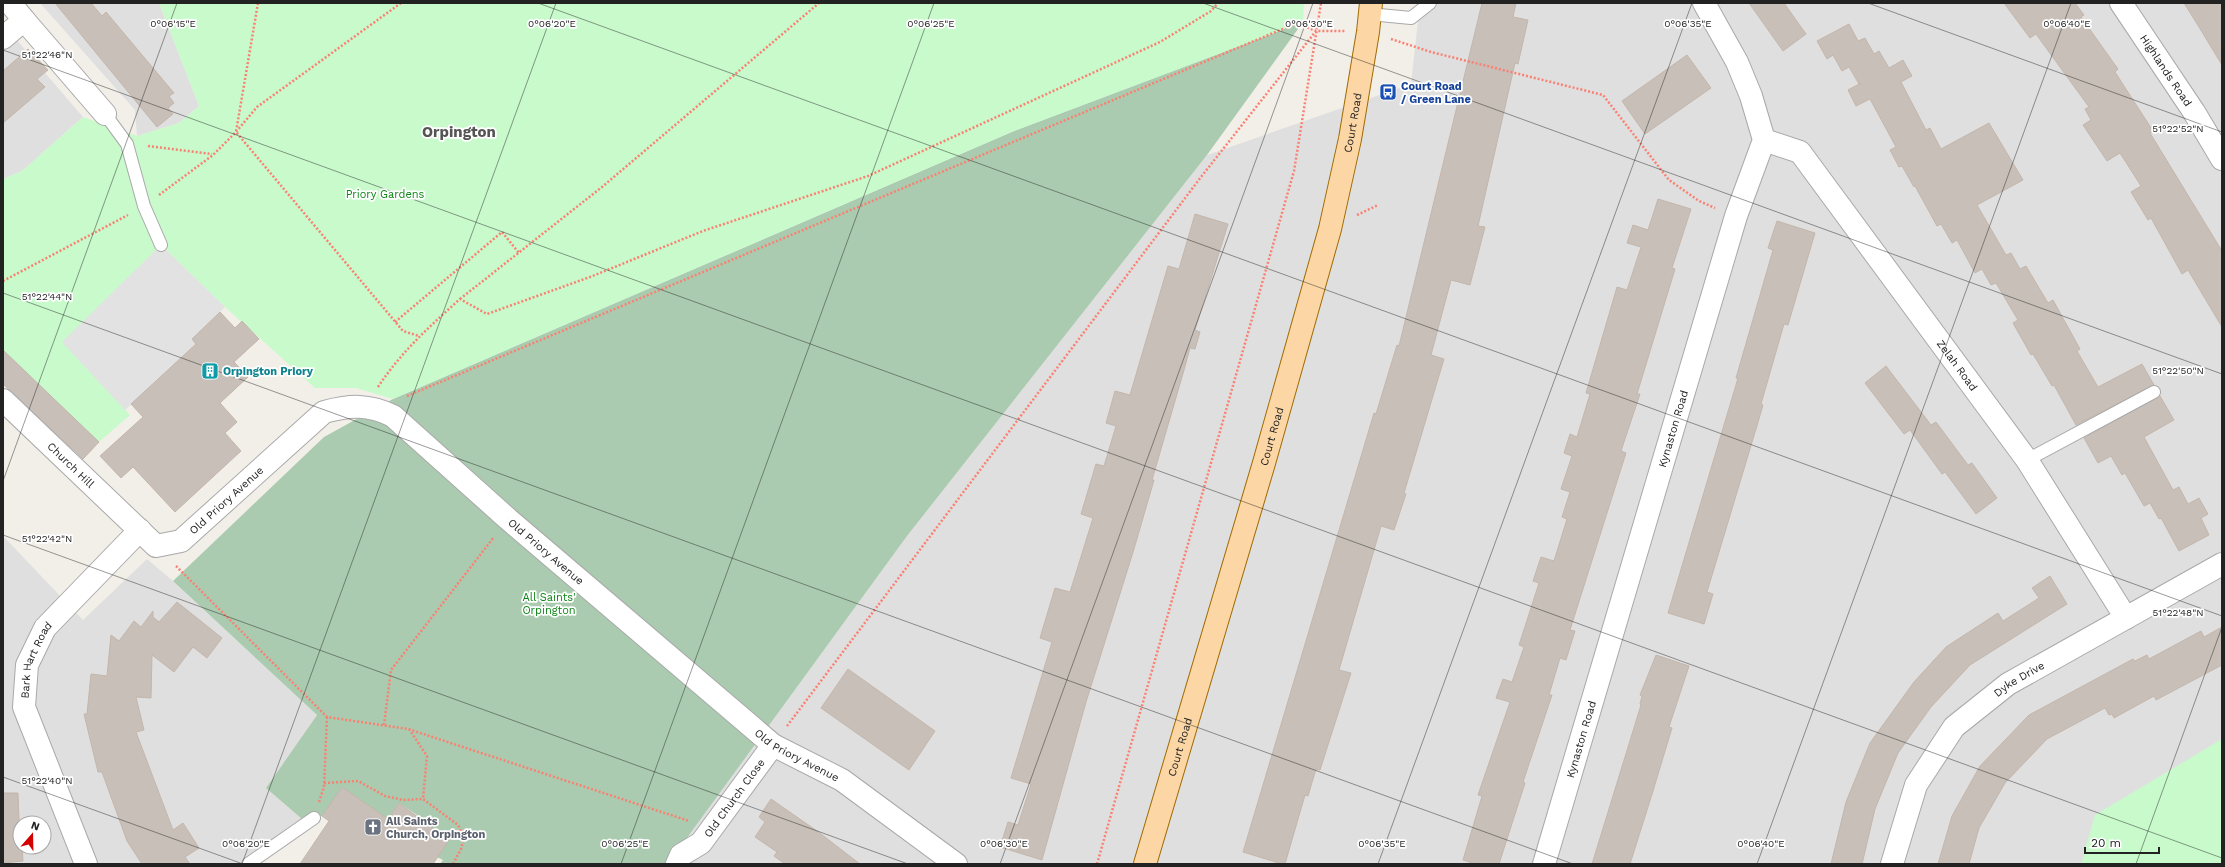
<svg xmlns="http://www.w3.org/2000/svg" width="2225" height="867" font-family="'Work Sans',sans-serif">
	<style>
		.residential { fill: #e0dfdf; fill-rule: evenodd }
		.cemetery { fill: #aacbaf }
		.park { fill: #c8facc }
		.parking { fill: #e2e2e2 }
		.building { fill: #c7bfb8; stroke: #c4b6ab }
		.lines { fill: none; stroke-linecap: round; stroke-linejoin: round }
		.service-casing { stroke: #a9a9a9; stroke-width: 14 }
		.minor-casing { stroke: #a9a9a9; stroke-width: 24 }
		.primary-casing { stroke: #a06b00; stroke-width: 24 }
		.path { stroke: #fa8072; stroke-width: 2.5; stroke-dasharray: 2 2; stroke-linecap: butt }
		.service { stroke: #fff; stroke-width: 12 }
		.minor { stroke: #fff; stroke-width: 22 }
		.primary { stroke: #fcd6a4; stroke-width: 22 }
		.ticks { fill: none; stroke: #222; stroke-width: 1; stroke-opacity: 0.45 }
		.labels { text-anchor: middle; stroke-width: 3.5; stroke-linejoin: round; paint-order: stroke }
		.street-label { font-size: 11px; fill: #222; stroke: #fff }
		.transit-label { font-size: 11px; font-weight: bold; fill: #164399; stroke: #fff; text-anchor: start }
		.park-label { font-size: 11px; fill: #0c8416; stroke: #fff }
		.culture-label { font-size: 11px; font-weight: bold; fill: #0d838f; stroke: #fff; text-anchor: start }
		.worship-label { font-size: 11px; font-weight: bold; fill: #5b616d; stroke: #fff; text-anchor: start }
		.district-label { font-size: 15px; font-weight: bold; fill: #555; stroke: #fff }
		.ticks-label { font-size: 10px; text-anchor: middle; fill: #222; stroke: #fff; stroke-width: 3.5; stroke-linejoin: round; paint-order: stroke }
	</style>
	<rect width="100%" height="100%" fill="#f2efe9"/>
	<path class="residential" d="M40,3H159L199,106L179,123L137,136L135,110Z
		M1420,3H2222V864H668L907,536L1207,155L1411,84Z
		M3,24L83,117L22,171L3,179Z
		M3,536L83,620L147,559L173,581L317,715L266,788L302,819L238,864H3ZM20,823H44V847H20Z"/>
	<path class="cemetery" d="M1303,22L1207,155L907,536L668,864H440L443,860L437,857L449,840L435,830L416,823L420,817L399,803L388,819L342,788L322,816L302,819L266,788L317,715L173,581L324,437L393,399L1014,131Z"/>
	<path class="park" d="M159,3H1304L1303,22L1014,131L393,399L356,388H315L225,307L161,245L63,342L130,415L99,442L3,350V179L22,171L83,117L137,136L179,123L199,106Z
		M2222,739V864H2081L2095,815Z"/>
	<path class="parking" d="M161,245L225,307L192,339L201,349L170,369L125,410L62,342Z"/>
	<path class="building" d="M55,3H91L102,16L106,12L174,93L169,96L174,103L168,108L173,114L157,127Z
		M1482,3H1516L1513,17L1528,20L1518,64L1515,63L1478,226L1485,227L1470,285L1451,280L1431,355L1444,359L1404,493L1406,494L1394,530L1381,526L1339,670L1351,673L1320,770L1316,769L1308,796L1305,795L1285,864H1282L1243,852L1374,413L1376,414L1397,345L1399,346Z
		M1749,3H1784L1806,34L1783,51Z
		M2004,3H2075L2084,15L2081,17L2118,69L2115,72L2153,131L2150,133L2222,251V327L2188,270L2182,274L2151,218L2148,220L2131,192L2141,186L2120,153L2107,161L2083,125L2091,120L2085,109L2089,107L2036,34L2030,38Z
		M2184,3H2222V65L2199,27Z
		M1849,24L1858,41L1865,38L1874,54L1879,51L1889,68L1903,60L1912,76L1901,82L1926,130L1930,128L1941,149L1989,123L2023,180L1977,205L2006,255L2011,253L2020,269L2026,266L2048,303L2053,300L2080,349L2077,351L2098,387L2142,364L2154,385L2076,425L2054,385L2052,386L2033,354L2031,355L2013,323L2018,320L1996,283L1991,285L1982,269L1975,273L1957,240L1952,243L1941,224L1937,226L1915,186L1914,187L1902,166L1899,167L1890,150L1896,147L1870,99L1856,106L1848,90L1861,83L1859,84L1849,67L1842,71L1833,55L1827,59L1817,41Z
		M28,49L48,70L37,79L45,87L3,123V71Z
		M1687,55L1711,88L1645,134L1622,101Z
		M1658,199L1691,209L1672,268L1675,269L1637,394H1640L1621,451L1626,453L1570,630L1575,631L1566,660L1560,658L1549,695H1552L1523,782L1525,783L1499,864H1475L1463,860L1482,796L1478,795L1510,702L1496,698L1503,679L1512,682L1524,647L1519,645L1539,583L1533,581L1541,557L1554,561L1567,519L1562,517L1570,492L1561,489L1572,456L1564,453L1570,434L1577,437L1590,394L1586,393L1617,287L1627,290L1641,247L1627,243L1633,225L1648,230Z
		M1195,214L1228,224L1195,330L1200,332L1195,349L1190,348L1184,370L1152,480H1154L1134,549L1086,702L1042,860L1000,847L1008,822L1018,825L1031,784L1011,778L1052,642L1040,638L1055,588L1070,592L1080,560L1093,518L1081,514L1096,464L1104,466L1116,426L1106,423L1115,391L1130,395L1168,266L1179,269Z
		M1777,221L1815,233L1788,325L1784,324L1761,404L1763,405L1756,429L1707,592L1713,594L1704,624L1668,613L1738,378H1736L1773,250L1768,248Z
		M220,312L235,328L242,321L259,339L234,362L248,377L220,403L237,422L225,433L241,451L175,512L133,467L121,478L100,456L143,417L131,404L196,344L192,339Z
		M3,350L99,442L83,459L3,384Z
		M1886,366L1931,425L1936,422L1968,465L1972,463L1997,498L1976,514L1945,472L1942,474L1910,430L1904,434L1865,383Z
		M2160,396L2174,420L2144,437L2173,490L2179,487L2188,504L2199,498L2208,514L2201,518L2209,535L2179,551L2161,518L2159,519L2150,503L2144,506L2125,473L2122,475L2111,456L2098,463L2084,438Z
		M2050,576L2067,604L1970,665L1931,707L1898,753L1875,809L1862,864H1831L1846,802L1870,743L1914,682L1946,647L1998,613L2003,621L2039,598L2032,588Z
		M177,602L222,638L207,658L193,647L174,672L152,655L151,698L136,697L144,730L136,732L173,830L183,823L199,848L185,857L190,864H142L127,841L102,772H98L84,714H87L91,674L107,676L111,635L119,641L134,621L141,627L153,611V617L159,622Z
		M2222,627V665L2156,700L2154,696L2114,718L2112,714L2109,715L2105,708L2047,739L2005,783L1979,828L1969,864H1938L1952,816L1980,766L2029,715L2133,659L2135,661L2147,655L2149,659L2201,631L2204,637Z
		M1656,655L1689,666L1669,727L1672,728L1653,791L1630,864H1592L1641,705L1640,704L1642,696L1640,695Z
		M848,669L935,731L909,770L821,708Z
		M342,787L388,819L399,803L449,840L433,864H300L329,821L322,816Z
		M3,793H18L20,847H22L23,861L3,863Z
		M771,799L817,831L860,864H785L774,856L777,852L755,837L765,822L759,817Z"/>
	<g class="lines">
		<g class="service-casing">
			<path id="service" d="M1369,14L1411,18L1430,3
				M105,114L127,144L144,206L161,245
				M2027,460L2154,392
				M248,864L314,818"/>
		</g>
		<g class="minor-casing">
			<g id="minor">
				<path id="s1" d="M2121,3L2194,112L2222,159"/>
				<path d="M24,20L105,114"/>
				<path d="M3,38L24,20L10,3"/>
				<path id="s2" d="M1764,140L1800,152L2027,460L2126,618"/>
				<path id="s3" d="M3,400L156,546L181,541L324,412C350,405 369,404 393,416L508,519L773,745L842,780L956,864"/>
				<path id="s4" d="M86,864L24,707L27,665L45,628L140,530"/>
				<path id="s5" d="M677,864L681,855L701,843L773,745"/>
				<path id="s6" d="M1544,864L1736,216L1764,140L1751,96L1737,62L1704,3"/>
				<path id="s7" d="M1892,864L1916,785L1954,727L2008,684L2222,564"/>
			</g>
		</g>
		<g class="primary-casing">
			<g id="primary">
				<path id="s8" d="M1145,864L1264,463L1330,229L1350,139L1368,32L1371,3"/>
			</g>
		</g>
		<path class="path" d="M258,3L236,132L403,331L419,336
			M1391,39L1431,52L1603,95L1669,180L1699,201L1715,208
			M148,146L212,154
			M159,195L213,155L236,132L257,107L401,3
			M1357,215L1378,205
			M3,281L128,215
			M460,299L602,187L819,3
			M395,322L502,232L519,253
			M378,387C401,352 429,327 460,299L487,314L590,277L703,231L868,176L1160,42L1211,11L1218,3
			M407,396L1297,23L1316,31H1345
			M176,566L327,717L408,729L689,821
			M384,725L391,670L494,537
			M787,726L1201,177L1316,31
			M409,729L427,756L423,799L458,825L464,837L461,849L453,864
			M324,783L358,781L385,796L403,800L423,799
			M319,802L324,787L327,717
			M1097,864L1294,171L1321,3"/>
		<use href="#service" class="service"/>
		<use href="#minor" class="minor"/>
		<use href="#primary" class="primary"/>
	</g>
	<path class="ticks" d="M538,3L2222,616M1203,3L2222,374M1868,3L2222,132M3,50L2222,858M3,293L1573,864M3,481L177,3M3,535L908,864M3,777L243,864M242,864L556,3M621,864L934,3M1000,864L1313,3M1378,864L1692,3M1757,864L2071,3M2136,864L2222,627"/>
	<defs>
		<g id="bus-square" transform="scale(0.9)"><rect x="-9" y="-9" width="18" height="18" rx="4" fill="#1a4fb4" stroke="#fff"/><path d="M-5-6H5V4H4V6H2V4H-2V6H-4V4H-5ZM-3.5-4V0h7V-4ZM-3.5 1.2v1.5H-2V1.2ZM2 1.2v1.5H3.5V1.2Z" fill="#fff"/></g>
		<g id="building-square" transform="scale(0.9)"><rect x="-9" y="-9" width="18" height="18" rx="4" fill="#0f9aa8" stroke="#fff"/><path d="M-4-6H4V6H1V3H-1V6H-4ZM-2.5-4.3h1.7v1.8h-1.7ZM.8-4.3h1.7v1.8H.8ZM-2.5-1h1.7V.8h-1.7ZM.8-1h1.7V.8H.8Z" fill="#fff"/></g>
		<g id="church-square" transform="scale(0.9)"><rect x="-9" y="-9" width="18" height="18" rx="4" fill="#6b7280" stroke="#fff"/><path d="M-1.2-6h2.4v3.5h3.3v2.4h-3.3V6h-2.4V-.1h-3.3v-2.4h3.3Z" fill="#fff"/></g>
	</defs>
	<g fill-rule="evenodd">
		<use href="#bus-square" x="1388" y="92"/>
		<use href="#building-square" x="210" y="371"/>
		<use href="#church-square" x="373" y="827"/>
	</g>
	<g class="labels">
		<g class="street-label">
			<text dy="4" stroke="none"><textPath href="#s1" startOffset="81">Highlands Road</textPath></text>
			<text dy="4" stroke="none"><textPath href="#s8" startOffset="770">Court Road</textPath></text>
			<text dy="4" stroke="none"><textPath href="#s2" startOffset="303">Zelah Road</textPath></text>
			<text dy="4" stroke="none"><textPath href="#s6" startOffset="454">Kynaston Road</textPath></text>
			<text dy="4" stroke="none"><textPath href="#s8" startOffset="446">Court Road</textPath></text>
			<text dy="4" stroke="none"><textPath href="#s3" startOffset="94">Church Hill</textPath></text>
			<text dy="4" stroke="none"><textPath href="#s3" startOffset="298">Old Priory Avenue</textPath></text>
			<text dy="4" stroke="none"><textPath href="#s3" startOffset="705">Old Priory Avenue</textPath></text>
			<text dy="4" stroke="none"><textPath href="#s4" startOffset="218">Bark Hart Road</textPath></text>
			<text dy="4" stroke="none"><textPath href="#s7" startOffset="233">Dyke Drive</textPath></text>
			<text dy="4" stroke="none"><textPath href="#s6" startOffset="130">Kynaston Road</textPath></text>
			<text dy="4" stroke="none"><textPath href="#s8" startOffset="122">Court Road</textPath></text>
			<text dy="4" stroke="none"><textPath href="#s3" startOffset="1029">Old Priory Avenue</textPath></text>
			<text dy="4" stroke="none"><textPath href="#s5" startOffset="89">Old Church Close</textPath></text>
		</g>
		<g class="transit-label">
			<text x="1401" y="90">Court Road<tspan x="1401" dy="13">/ Green Lane</tspan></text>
		</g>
		<g class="park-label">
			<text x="385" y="198">Priory Gardens</text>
			<text x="549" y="601">All Saints'<tspan x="549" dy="13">Orpington</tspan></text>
		</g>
		<g class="culture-label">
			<text x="223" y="375">Orpington Priory</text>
		</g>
		<g class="worship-label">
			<text x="386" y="825">All Saints<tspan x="386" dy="13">Church, Orpington</tspan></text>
		</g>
		<g class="district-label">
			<text x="459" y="137">Orpington</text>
		</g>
	</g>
	<g class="ticks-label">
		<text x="173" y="27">0°06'15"E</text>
		<text x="552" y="27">0°06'20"E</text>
		<text x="931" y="27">0°06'25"E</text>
		<text x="1309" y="27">0°06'30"E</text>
		<text x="1688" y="27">0°06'35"E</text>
		<text x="2067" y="27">0°06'40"E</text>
		<text x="47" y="58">51°22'46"N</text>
		<text x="2178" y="132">51°22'52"N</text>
		<text x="47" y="300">51°22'44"N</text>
		<text x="2178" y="374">51°22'50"N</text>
		<text x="47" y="542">51°22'42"N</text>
		<text x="2178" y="616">51°22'48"N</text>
		<text x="47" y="784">51°22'40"N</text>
		<text x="246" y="847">0°06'20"E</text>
		<text x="625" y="847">0°06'25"E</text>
		<text x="1004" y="847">0°06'30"E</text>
		<text x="1382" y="847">0°06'35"E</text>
		<text x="1761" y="847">0°06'40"E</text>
	</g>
	<rect width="2225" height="867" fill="none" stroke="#222222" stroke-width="8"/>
	<g transform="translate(32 835) rotate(20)"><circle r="19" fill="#ffffff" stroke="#a7a7a7"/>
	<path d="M0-3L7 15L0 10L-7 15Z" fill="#d40000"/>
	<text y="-6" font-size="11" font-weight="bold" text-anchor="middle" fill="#222222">N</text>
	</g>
	<path d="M2085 847v6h74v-6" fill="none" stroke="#222222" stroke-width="2"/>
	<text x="2091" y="847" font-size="12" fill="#222222" stroke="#ffffff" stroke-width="3" paint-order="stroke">20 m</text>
</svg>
